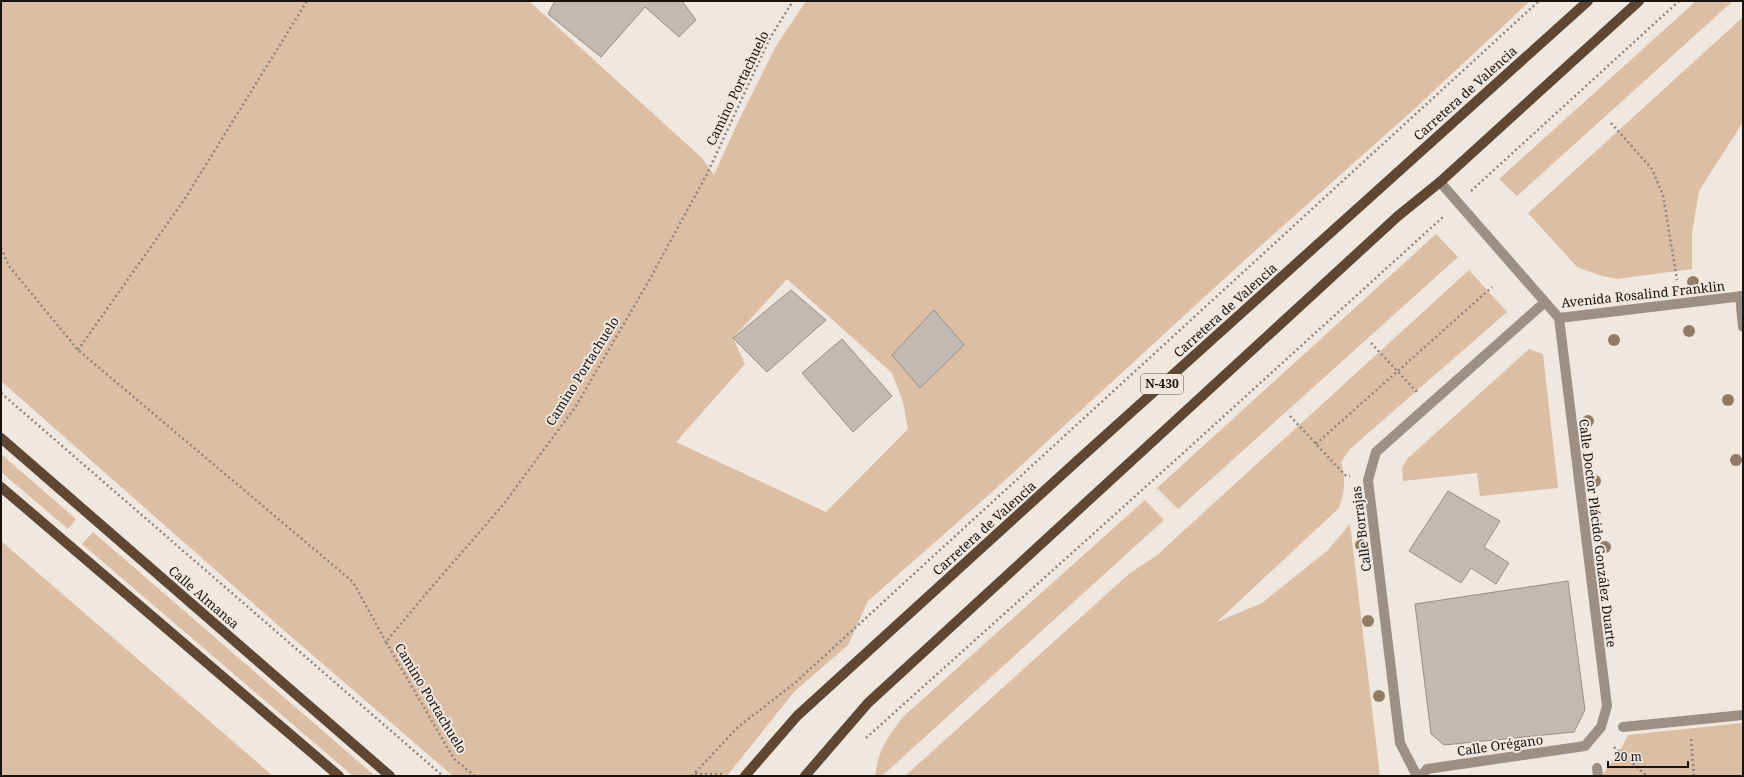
<svg xmlns="http://www.w3.org/2000/svg" width="1744" height="777" font-family="'Noto Serif',serif">
	<style>
		.green { fill: #dcbea5; fill-rule: evenodd }
		.building { fill: #c2b9b2; stroke: #978f88 }
		.lines { fill: none; stroke-linecap: round; stroke-linejoin: round }
		.path { stroke: #8c8580; stroke-width: 2.5; stroke-dasharray: 2 3; stroke-linecap: butt }
		.minor { stroke: #9e8f84; stroke-width: 10 }
		.major { stroke: #5f4733; stroke-width: 10 }
		.tree { fill: #927c66 }
		.labels { text-anchor: middle; stroke-width: 4; stroke-linejoin: round; paint-order: stroke }
		.shield { fill: #f0e7df; stroke: #57534f; stroke-width: 1 }
		.shield-label { font-size: 12px; font-weight: bold; fill: #161311 }
		.street-label { font-size: 13px; fill: #161311; stroke: #f0e7df }
	</style>
	<rect width="100%" height="100%" fill="#f0e7df"/>
	<path class="green" d="M1,1H529L702,158L714,175L738,122L776,46L806,1H1530L1411,112L1248,257L992,492L868,601L848,645L794,692L727,776H453L280,627L1,381ZM787,279L892,373L903,402L908,429L826,512L676,442L745,364L733,338Z
		M1696,1H1733L1517,196L1499,179Z
		M1743,17V122L1699,191L1692,233V269L1617,279L1602,276L1577,267L1528,213Z
		M1436,234L1458,257L1178,509L1157,488Z
		M1469,270L1507,312L1350,449L1341,462C1346,480 1345,490 1339,508L1217,622L1262,603L1327,551L1350,524L1380,776H905L1130,573L1156,556Z
		M1529,349L1543,354L1558,488L1480,496L1477,473L1403,481L1402,468L1407,459Z
		M1,454L76,519L68,529L1,472Z
		M1145,500L1164,520L882,776H875C879,748 887,738 904,716Z
		M93,532L375,776H353L82,544Z
		M1,541L273,776H1Z
		M1743,723V776H1602L1622,747L1628,735Z"/>
	<path class="building" d="M555,1H682L696,20L679,37L645,7L601,57L548,14Z
		M791,290L826,320L767,372L733,338Z
		M934,310L964,345L920,388L892,355Z
		M842,339L892,396L853,432L802,373Z
		M1448,491L1500,521L1484,547L1509,563L1496,584L1471,568L1461,583L1409,551Z
		M1568,581L1585,710L1574,732L1444,745L1431,734L1415,604Z"/>
	<g class="lines">
		<path class="path" d="M1611,123L1652,169L1663,195L1677,280
			M1471,191L1679,1
			M1,248L9,266L78,350L353,582L386,642
			M1371,343L1417,392
			M78,350L184,200L307,1
			M1,393L443,776
			M1290,416L1345,475L1350,476
			M1316,444L1492,287
			M866,738L1181,455L1444,216
			M1691,739L1694,776
			M1614,747L1647,776
			M695,774H722
			M475,776L454,759L386,642L430,589L503,505L576,406L647,284L707,174L770,38L793,1
			M692,776L738,727L796,682L1539,1
			M1742,776L1743,775"/>
		<path class="minor" d="M1440,182L1559,318
			M1740,296L1743,327
			M1559,318L1743,296
			M1623,727L1743,715
			M1597,768L1598,776
			M1417,776L1400,743L1368,480L1376,452L1545,302
			M1421,776L1427,769L1585,746L1601,727L1607,706L1559,318"/>
		<path class="major" d="M1,438L390,776
			M1,487L339,776
			M745,776L797,716L1077,461L1588,1
			M805,776L868,703L1398,216L1440,182L1639,1"/>
	</g>
	<g class="tree">
		<circle cx="1693" cy="282" r="6"/>
		<circle cx="1689" cy="331" r="6"/>
		<circle cx="1614" cy="340" r="6"/>
		<circle cx="1728" cy="400" r="6"/>
		<circle cx="1588" cy="421" r="6"/>
		<circle cx="1736" cy="460" r="6"/>
		<circle cx="1595" cy="481" r="6"/>
		<circle cx="1361" cy="545" r="6"/>
		<circle cx="1605" cy="547" r="6"/>
		<circle cx="1368" cy="621" r="6"/>
		<circle cx="1379" cy="696" r="6"/>
	</g>
	<g class="labels">
		<rect class="shield" x="1141" y="374" width="42" height="20" rx="3"/>
		<g class="shield-label">
			<text x="1162" y="388">N-430</text>
		</g>
		<g class="street-label">
			<text transform="translate(737 88) rotate(-64)" y="5">Camino Portachuelo</text>
			<text transform="translate(1465 93) rotate(-42)" y="5">Carretera de Valencia</text>
			<text transform="translate(1643 294) rotate(-6)" y="5">Avenida Rosalind Franklin</text>
			<text transform="translate(1225 310) rotate(-42)" y="5">Carretera de Valencia</text>
			<text transform="translate(582 371) rotate(-58)" y="5">Camino Portachuelo</text>
			<text transform="translate(984 528) rotate(-42)" y="5">Carretera de Valencia</text>
			<text transform="translate(1361 529) rotate(-97)" y="5">Calle Borrajas</text>
			<text transform="translate(1598 533) rotate(83)" y="5">Calle Doctor Plácido González Duarte</text>
			<text transform="translate(204 597) rotate(41)" y="5">Calle Almansa</text>
			<text transform="translate(431 698) rotate(59)" y="5">Camino Portachuelo</text>
			<text transform="translate(1500 745) rotate(-8)" y="5">Calle Orégano</text>
		</g>
	</g>
	<rect width="1744" height="777" fill="none" stroke="#161311" stroke-width="4"/>
	<path d="M1608 761v6h80v-6" fill="none" stroke="#161311" stroke-width="2"/>
	<text x="1614" y="761" font-size="12" fill="#161311" stroke="#f0e7df" stroke-width="3" paint-order="stroke">20 m</text>
</svg>
